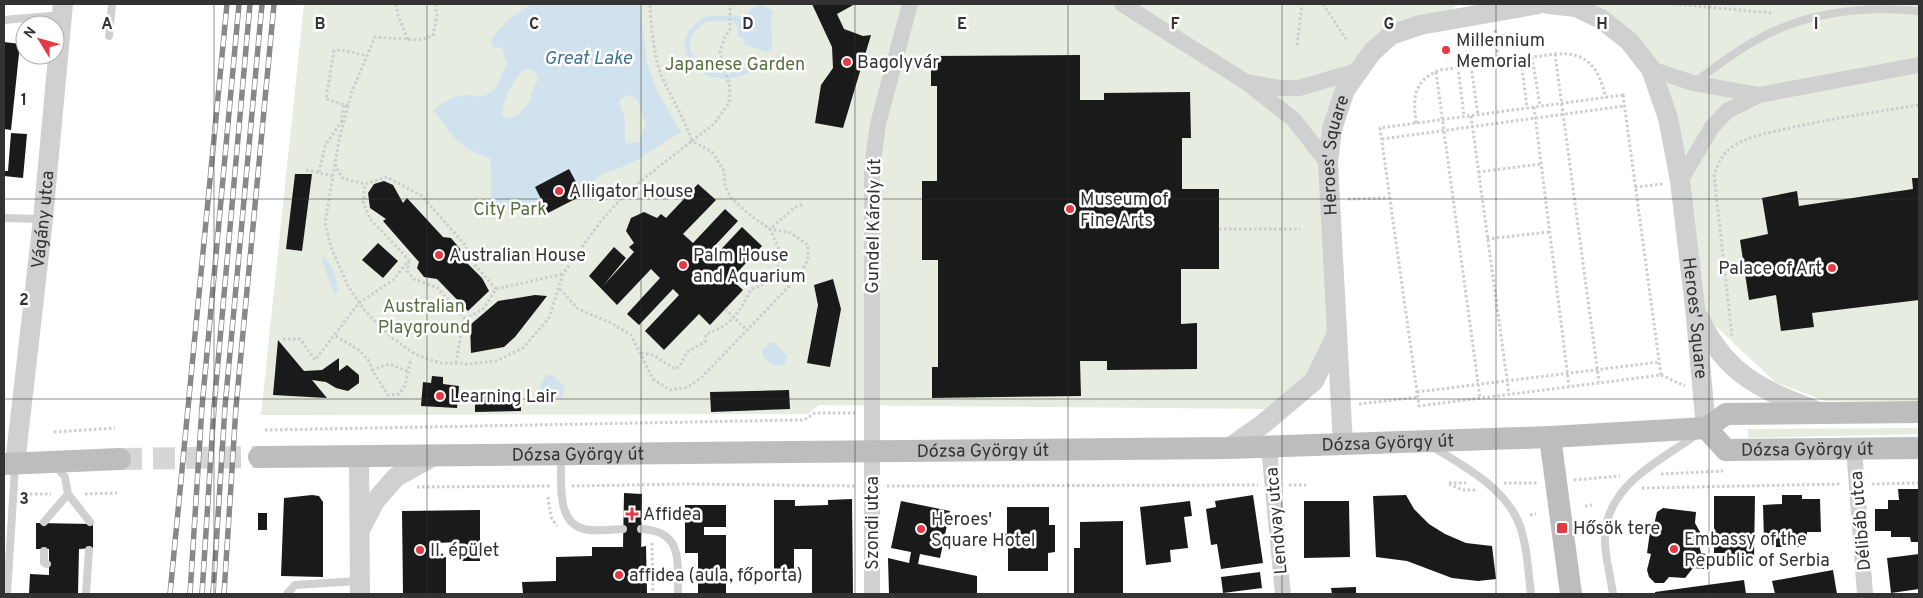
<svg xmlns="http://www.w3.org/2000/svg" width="1923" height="598" font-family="Overpass,sans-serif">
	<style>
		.green { fill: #e6ecdf }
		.water { fill: #cfe2ee; fill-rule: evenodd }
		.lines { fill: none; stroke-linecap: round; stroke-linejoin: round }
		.stream { stroke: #cfe2ee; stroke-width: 5 }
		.building { fill: #1a1a1a }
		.secondary-tunnel { stroke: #d6d6d6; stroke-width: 22; stroke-dasharray: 22 11; stroke-linecap: butt }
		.path { stroke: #cdcdcd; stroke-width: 3; stroke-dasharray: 2.5 2.5; stroke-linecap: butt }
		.service { stroke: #d0d0d0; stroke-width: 8 }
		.minor { stroke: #d0d0d0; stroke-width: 16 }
		.tertiary { stroke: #d0d0d0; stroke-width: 20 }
		.secondary { stroke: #bdbdbd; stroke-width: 22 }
		.rail-casing { stroke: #888; stroke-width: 5.5 }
		.rail { stroke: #fff; stroke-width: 4; stroke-dasharray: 11; stroke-linecap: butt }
		.grid { fill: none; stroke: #333; stroke-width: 1; stroke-opacity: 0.55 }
		.poi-dot { fill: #e63946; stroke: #fff; stroke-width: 2 }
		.labels { text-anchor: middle; stroke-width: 5; stroke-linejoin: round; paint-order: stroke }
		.poi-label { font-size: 18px; fill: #333; stroke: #fff; text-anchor: start }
		.park-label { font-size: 18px; fill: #56703f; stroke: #fff }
		.street-label { font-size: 18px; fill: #333; stroke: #fff }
		.water-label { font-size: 19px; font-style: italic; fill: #3f7597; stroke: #fff }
		.grid-label { font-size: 16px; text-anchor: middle; font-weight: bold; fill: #333; stroke: #fff; stroke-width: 5; stroke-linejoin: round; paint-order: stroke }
	</style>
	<rect width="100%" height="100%" fill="#fff"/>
	<path class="green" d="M304,4H1459L1449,11L1391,35L1336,112L1337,335L1302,383L1273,409L819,405L808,414L261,415Z
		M1549,4H1919V401H1825L1775,382L1695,307L1668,118L1629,41Z
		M1919,428V434L1748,438V429Z"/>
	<path class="water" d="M531,4H640L647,64L657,91L681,132L632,163L601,175L584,189L501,210L492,208L490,158C461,151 450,133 433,110C453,96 459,92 483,97L495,89L507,64L502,48L493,47L491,40L506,22ZM526,69C534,70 536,72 538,80L530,95L532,97C527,108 518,118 505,118L502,115C504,99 512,79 526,69ZM630,95L637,99L646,124L639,142L627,144L625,141V119L619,102L622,98Z
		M760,4L773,11C768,24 774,38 771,51L767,52L744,44V40L738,36V27L734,23L735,16H742Z
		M323,256C333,265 336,278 338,291L334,294L322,260Z
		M770,342L775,343L787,356L784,365L773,366L764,358L762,352Z
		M548,374L554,376L565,388L562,397L552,399L542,390L540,384Z"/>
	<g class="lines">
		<path class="stream" d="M735,19C726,19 716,17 708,19C704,20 701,23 698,25C673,44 696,76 722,76C741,76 763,64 781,58"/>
	</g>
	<path class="building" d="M812,4H855L837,14L844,29L863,36L871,35L843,128L815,123L821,85L833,68L832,47Z
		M4,42L20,44L11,130L4,129Z
		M1080,55V100H1104V93L1190,92L1191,138H1182V189H1219V269H1181V324L1197,323V369L1107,370V361H1080L1081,396L932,398V367H938V260H922V181H937V86H931V56Z
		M11,133L27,134L23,178L4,176V171H8Z
		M569,169L583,195L548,213L535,187Z
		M295,174H312L302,251L286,249Z
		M1912,178H1919V300L1812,313L1814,327L1781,331L1776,295L1749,300L1740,240L1768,234L1762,198L1797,191L1799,206L1913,189Z
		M384,181L393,185L403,203L407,198L443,237L451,238L466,256L465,261L482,278L489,291L468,311L437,279L424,277L417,268L419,262L383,221L386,219L370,208L368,193L374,184Z
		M698,184L716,200L683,234L693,243L725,209L738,221L706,255L711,260L742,227L762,246L731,279L743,290L725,309L710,325L699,314L664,350L645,331L679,295L673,289L639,325L627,314L660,278L651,269L617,305L589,276L614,247L626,258L603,286L634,252L629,247L634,243L626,231L631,218L644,212L657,218L661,214L666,218Z
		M378,243L398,261L383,278L362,260Z
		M833,279L841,309L830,367L807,363L818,305L814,285Z
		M535,295L547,296L515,337L504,347L471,353L470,325L498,301Z
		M278,340L304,371L322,370L339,358V371L347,365L359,375V383L348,391L336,388L326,382L312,380L327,398L273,395Z
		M432,376L443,377V384L459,386L457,408L421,406L423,382L431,383Z
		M789,390L790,409L711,412L710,392Z
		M475,395H521V411L475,412Z
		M1898,489H1919V542H1911L1910,537H1891V531H1875V509H1888V500H1899Z
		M624,493L642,494L641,547L646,546L647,594H523L522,582L556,581V557L592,556V547H623Z
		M312,495L319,496L323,502V577L281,576L284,498Z
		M1253,495L1263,563L1221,569L1217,544L1211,545L1206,509L1216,507L1215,501Z
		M1406,495L1414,509L1429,524L1445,534L1466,543L1492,546L1496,579L1478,581L1452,578L1407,561L1376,557L1373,496Z
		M1782,495H1802V499H1820L1821,532H1807V539H1800V547H1776V539L1764,540L1763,505L1782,504Z
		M1714,496H1755L1754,559H1744V564H1729L1730,553H1714Z
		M852,499L853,594H812V549H794V574H774V500H795V506L828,505V500Z
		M901,501L950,511L940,558L920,554L918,564L977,576V594H889L888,558L909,563L911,552L891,548Z
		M1190,501L1192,516L1184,517L1188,548L1170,550L1171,562L1146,565L1140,507Z
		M1304,501H1349L1350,557L1304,558Z
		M685,505H726V527H704V535H726V594H698V553H685Z
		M1007,507H1049V525H1055V552L1048,553V571H1008V547H1003V533L1007,534Z
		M1663,508L1696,512L1695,523L1700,532L1699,545L1701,553L1706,554L1704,569L1693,568L1685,578L1669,577L1664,583H1655L1649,577L1647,570L1651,554L1647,553L1651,525H1654L1657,512Z
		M480,510V561H457V542L437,543L438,557H446V594H403L402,511Z
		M258,513H267V530H258Z
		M1123,521V594H1074V548H1080V522Z
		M36,523L93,524V548L79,549L78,594H29L30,574L49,575V549H36Z
		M1919,554V589L1891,593L1887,558Z
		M1833,570L1837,594H1775L1772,581Z
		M1260,572L1262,588L1223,593L1221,577Z
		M1744,580L1746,594H1655V592Z
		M1356,587V594H1332L1331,588Z"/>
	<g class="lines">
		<path class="secondary-tunnel" d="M120,459L259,457"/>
		<path class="path" d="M396,4L398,15L408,40
			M435,4L437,16L433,36L419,40L375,37L352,91L339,140L325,223L331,247L348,286L365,311L392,338L415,354L440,363L467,364L496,361L523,348L549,318L563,274L600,222L629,190L692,141C684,118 672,99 662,77C655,63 650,20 650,4
			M1323,4L1346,39
			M1674,4L1771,13
			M1495,30L1499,62
			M1297,45L1302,4
			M1555,54L1599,382
			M1532,57L1540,106
			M1521,58L1527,108
			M1471,66L1478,115
			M1458,67L1464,116
			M1436,72L1480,398
			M1623,95L1661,375L1419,406L1380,128Z
			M348,106L326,99L334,51C344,48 356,55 367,55
			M1534,107L1569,386
			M1471,116L1509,394
			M1416,123C1413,97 1413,81 1440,70L1555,54C1588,51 1599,69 1606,98
			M1382,139L1624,106
			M335,164L342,178L365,184L387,177L422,196L466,246L469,258L496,289
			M306,170L332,176
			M319,172L325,146L341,122L344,105
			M1478,172L1541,164
			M1635,187L1663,184
			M1348,199L1390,198
			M1219,229H1300
			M1487,239L1549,232
			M409,261L407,271L414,279L438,288L466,320
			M560,289L578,309L609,322L631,335L653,379L670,390L688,387L701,378L797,278L808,260V245L791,233L770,229L751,216L731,198L725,186L724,171L712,152L692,141L714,124L729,103L730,88L720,52L724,39L730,29V4
			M725,309L747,330
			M336,336L359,350L370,362L372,370L388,395L399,394L405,386L411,358
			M1732,336L1714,175C1718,163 1723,152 1735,145C1752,135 1772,132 1790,128C1833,118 1876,112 1919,105
			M283,339H300L315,360L359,303L393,280L409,260L370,219L363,202L365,184
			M641,353L653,355L675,369L680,366L687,352L705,342L706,334C731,326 740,312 751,289C771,284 775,275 782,257L770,229L794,208L803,204
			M456,363L463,321L484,308L496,289L563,274
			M372,370L389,364L407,371
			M1661,375L1685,386
			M1417,392L1659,362
			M1359,404L1418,397
			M265,430L797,420H804L815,413H855
			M54,432L115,428
			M1661,474L1723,471
			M1574,480L1620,476
			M1449,483H1466
			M1504,483H1538
			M1449,484L1462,490H1476
			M1872,484L1919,483
			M1289,485H1306
			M572,486L687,484L855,486
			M887,486L1258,485
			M417,487L550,486
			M1642,488L1841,484
			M25,494H51
			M85,494L117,493
			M548,497L551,517L557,526
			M1585,506L1592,505
			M1530,515L1536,514
			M652,543L653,594"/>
		<path class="service" d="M4,20L62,15
			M109,36L112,4
			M1695,82C1715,67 1736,51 1758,39C1807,12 1865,6 1919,11
			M4,218L41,219
			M1433,447C1462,465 1498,484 1515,515C1527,536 1528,571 1531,594
			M561,456C562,479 555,522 584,529C596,532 611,529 623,529
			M55,465L65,477L68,494L90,522
			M44,522L68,494
			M641,529C684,531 677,562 678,594
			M44,551V563L47,564
			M7,594L15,467
			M86,594L89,550
			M287,594L295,585L358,581
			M1613,594C1610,572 1601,544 1607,522C1617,480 1664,458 1696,435"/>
		<path class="minor" d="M1122,4L1246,82L1293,119L1328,163
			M1651,69L1693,83L1759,95
			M1247,82L1280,88H1299L1357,71
			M1680,181L1712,127L1727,111L1759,95L1919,65
			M1269,447L1283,594
			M1854,448L1865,594
			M872,594V167L878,124L910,4"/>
		<g class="tertiary">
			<path id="s1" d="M1549,4L1576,7L1601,19L1629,41L1651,69L1668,118L1680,181L1695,307L1706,428"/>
			<path d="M1700,319C1726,376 1765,391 1819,412"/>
			<path id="s2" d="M1343,445L1328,163L1332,129L1345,90L1372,52L1391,35L1420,25L1539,4"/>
			<path d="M1229,448L1263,424L1314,381L1336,336"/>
			<path d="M359,456L360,594"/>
			<path id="s3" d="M15,464L43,219L63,4"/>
			<path d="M361,528L375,501L396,477L436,455"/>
		</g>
		<g class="secondary">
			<path id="s4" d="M1706,428L1726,450L1919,448"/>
			<path d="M1550,437L1571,594"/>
			<path id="s5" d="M259,457L1229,448L1550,437L1706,428L1726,414L1919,412"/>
			<path d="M4,464L120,459"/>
		</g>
		<g class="rail-casing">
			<path id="rail" d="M170,594L227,4
				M190,594L202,407L239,4
				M202,594L214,407L250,4
				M213,594L225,407L262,4
				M224,594L236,407L274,4"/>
		</g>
		<use href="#rail" class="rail"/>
	</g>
	<path class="grid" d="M214,4V594M427,4V594M641,4V594M855,4V594M1068,4V594M1282,4V594M1496,4V594M1709,4V594M4,199H1919M4,399H1919"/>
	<g class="poi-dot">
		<circle cx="1446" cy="50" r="5"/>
		<circle cx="847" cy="62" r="5"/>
		<circle cx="559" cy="191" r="5"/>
		<circle cx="1070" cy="209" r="5"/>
		<circle cx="439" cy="255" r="5"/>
		<circle cx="683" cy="265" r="5"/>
		<circle cx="1832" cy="268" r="5"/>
		<circle cx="440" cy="396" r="5"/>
		<path d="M629.5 506.5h5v5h5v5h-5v5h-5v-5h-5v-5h5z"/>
		<rect x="1556" y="522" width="12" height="12" rx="2.5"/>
		<circle cx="921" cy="529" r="5"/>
		<circle cx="1674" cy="549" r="5"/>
		<circle cx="420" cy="550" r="5"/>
		<circle cx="619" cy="575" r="5"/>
	</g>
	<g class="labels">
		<g class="poi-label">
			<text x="1456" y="46">Millennium<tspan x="1456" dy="21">Memorial</tspan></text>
			<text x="857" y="68">Bagolyvár</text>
			<text x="569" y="197">Alligator House</text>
			<text x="1080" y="205">Museum of<tspan x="1080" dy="21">Fine Arts</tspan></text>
			<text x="449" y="261">Australian House</text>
			<text x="693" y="261">Palm House<tspan x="693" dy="21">and Aquarium</tspan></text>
			<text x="1822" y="274" text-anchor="end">Palace of Art</text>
			<text x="450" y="402">Learning Lair</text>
			<text x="643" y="520">Affidea</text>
			<text x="931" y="525">Heroes'<tspan x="931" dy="21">Square Hotel</tspan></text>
			<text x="1573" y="534">Hősök tere</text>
			<text x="1684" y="545">Embassy of the<tspan x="1684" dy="21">Republic of Serbia</tspan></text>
			<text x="430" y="556">II. épület</text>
			<text x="629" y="581">affidea (aula, főporta)</text>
		</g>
		<g class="park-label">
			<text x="735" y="70">Japanese Garden</text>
			<text x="510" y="215">City Park</text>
			<text x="424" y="312">Australian<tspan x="424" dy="21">Playground</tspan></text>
		</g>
		<g class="street-label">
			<text dy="6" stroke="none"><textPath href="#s2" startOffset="291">Heroes' Square</textPath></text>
			<text dy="6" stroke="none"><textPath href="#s3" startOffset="246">Vágány utca</textPath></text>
			<text transform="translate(873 226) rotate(-89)" y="6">Gundel Károly út</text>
			<text dy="6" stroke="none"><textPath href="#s1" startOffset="380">Heroes' Square</textPath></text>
			<text dy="6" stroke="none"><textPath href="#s5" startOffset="1129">Dózsa György út</textPath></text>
			<text dy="6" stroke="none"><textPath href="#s4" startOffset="111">Dózsa György út</textPath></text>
			<text dy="6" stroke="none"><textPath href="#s5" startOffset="724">Dózsa György út</textPath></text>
			<text dy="6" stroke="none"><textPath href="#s5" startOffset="319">Dózsa György út</textPath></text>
			<text transform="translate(1276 521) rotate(-95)" y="6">Lendvay utca</text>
			<text transform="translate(1860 521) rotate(-95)" y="6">Délibáb utca</text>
			<text transform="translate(872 523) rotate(-90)" y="6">Szondi utca</text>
		</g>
		<g class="water-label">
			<text x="588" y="64">Great Lake</text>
		</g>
	</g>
	<g class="grid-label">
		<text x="107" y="29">A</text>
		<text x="320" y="29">B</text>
		<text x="534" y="29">C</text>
		<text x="748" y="29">D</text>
		<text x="962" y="29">E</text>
		<text x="1175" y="29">F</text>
		<text x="1389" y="29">G</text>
		<text x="1602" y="29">H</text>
		<text x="1816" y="29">I</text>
		<text x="24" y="105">1</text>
		<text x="24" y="305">2</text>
		<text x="24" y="504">3</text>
	</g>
	<rect width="1923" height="598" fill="none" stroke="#333333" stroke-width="10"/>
	<g transform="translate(40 40) rotate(307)"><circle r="24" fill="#ffffff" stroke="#adadad"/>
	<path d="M0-4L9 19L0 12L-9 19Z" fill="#e63946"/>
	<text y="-8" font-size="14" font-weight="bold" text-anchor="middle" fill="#333333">N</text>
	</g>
</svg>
